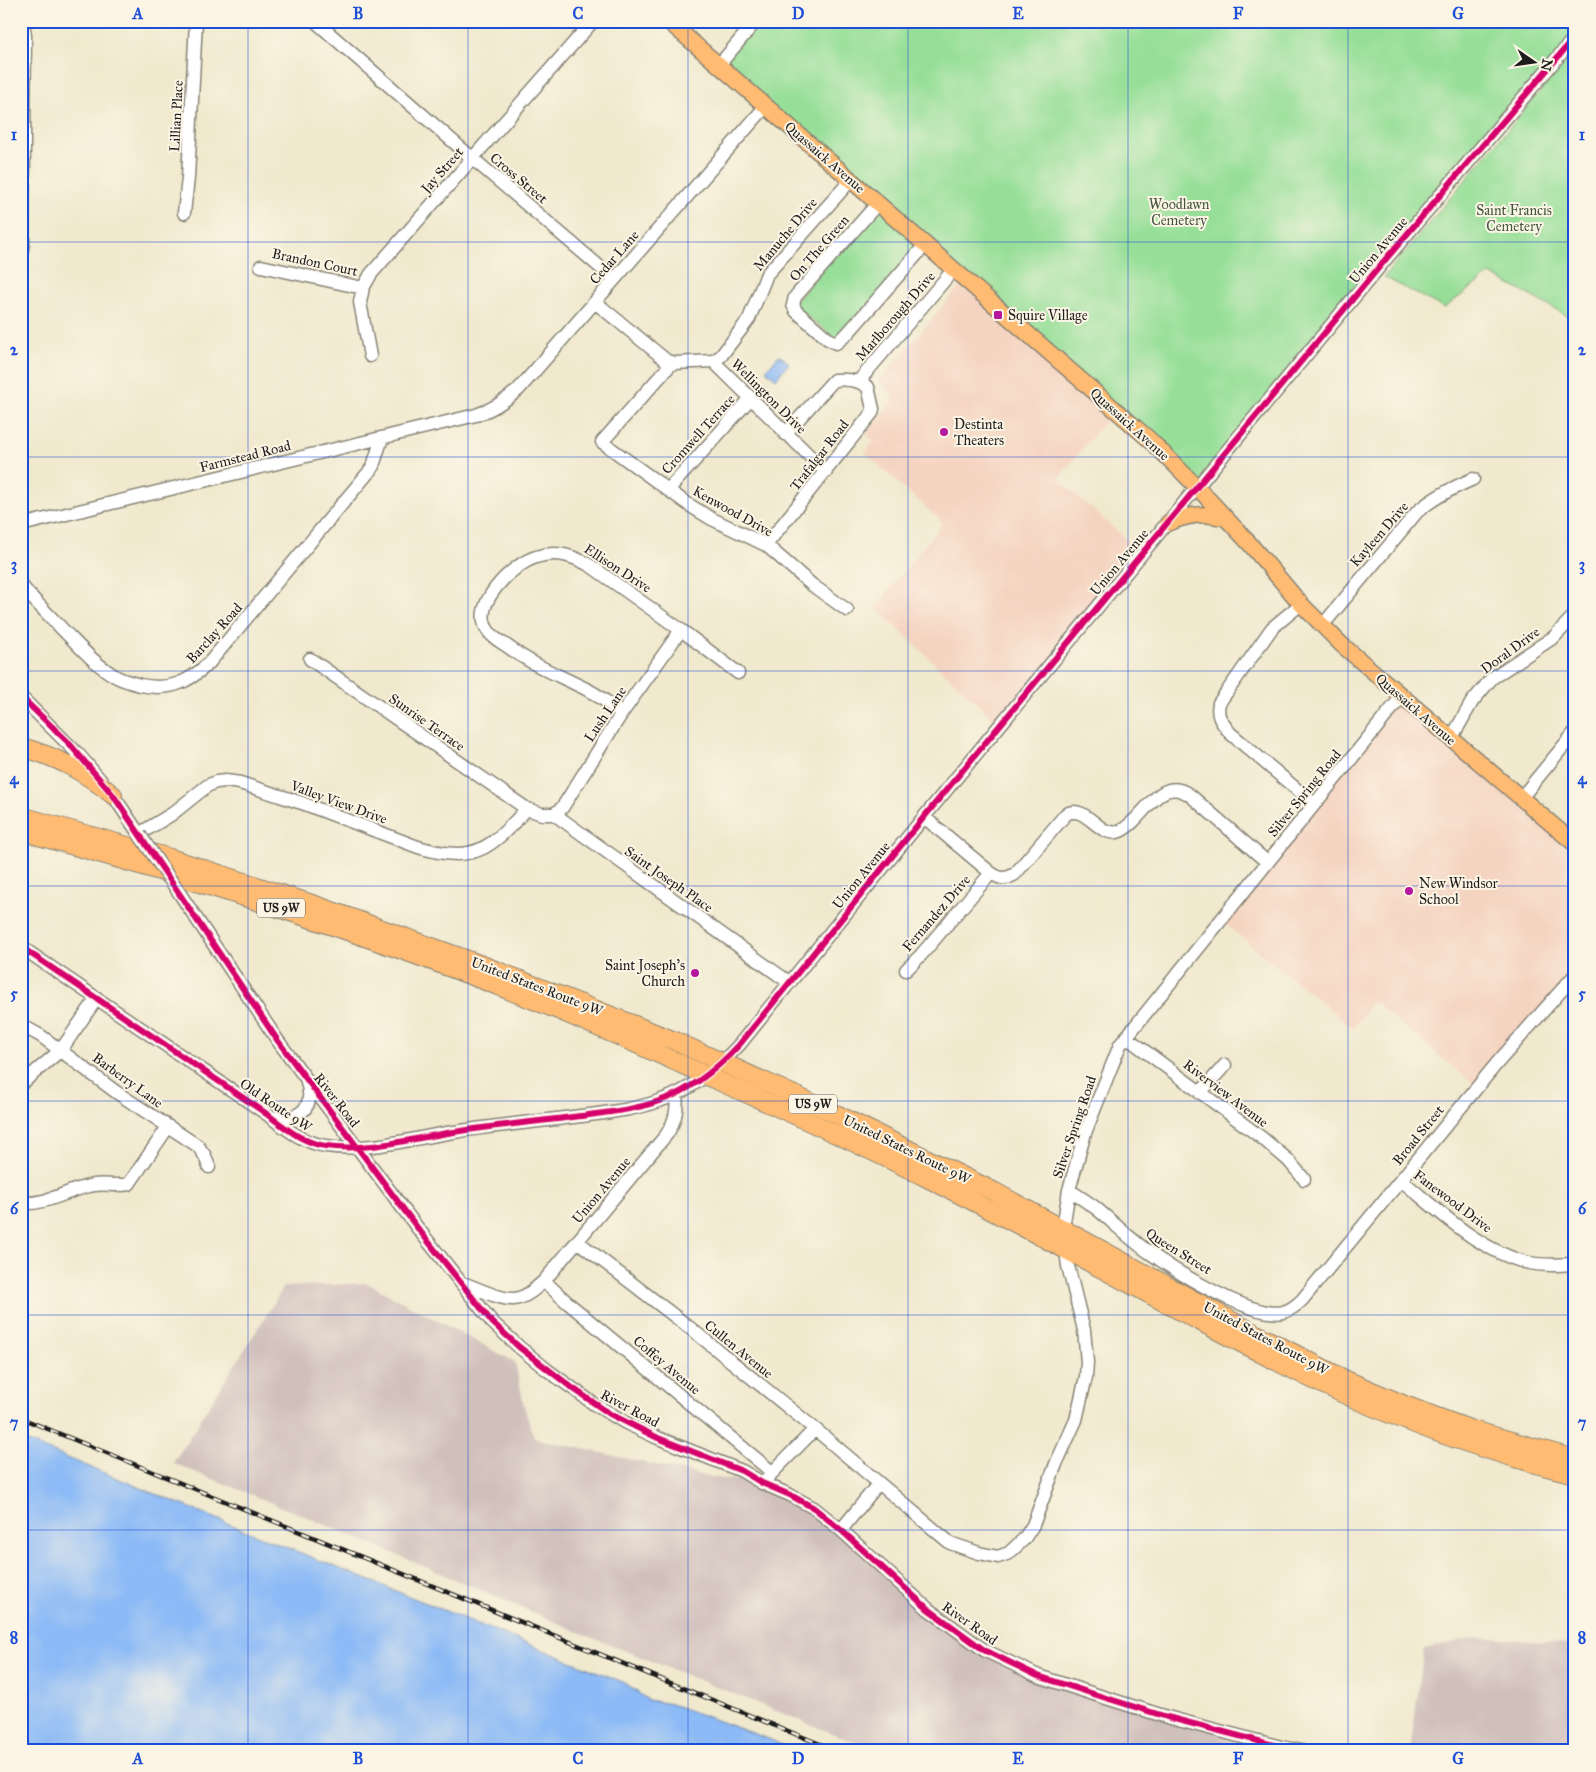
<svg xmlns="http://www.w3.org/2000/svg" width="1596" height="1772" font-family="'IM FELL Great Primer',serif">
	<style>
		.built { fill: #f4d3c0 }
		.industrial { fill: #d0c0bc }
		.green { fill: #97df99; stroke: #5a7e5a }
		.water { fill: #8bbaf6; stroke: #546b89 }
		.lines { fill: none; stroke-linecap: round; stroke-linejoin: round }
		.minor-casing { stroke: #868275; stroke-width: 15 }
		.major-casing { stroke: #868275; stroke-width: 18 }
		.highway-casing { stroke: #868275; stroke-width: 20 }
		.minor { stroke: #fff; stroke-width: 12 }
		.major { stroke: #ffbb71; stroke-width: 15 }
		.highway { stroke: #ffbb71; stroke-width: 18 }
		.rail-casing { stroke: #1c1c1c; stroke-width: 4.5 }
		.rail { stroke: #fcf5e5; stroke-width: 2.5; stroke-dasharray: 8; stroke-linecap: butt }
		.minor-bridge-casing { stroke: #868275; stroke-width: 15; stroke-linecap: butt }
		.minor-bridge { stroke: #fff; stroke-width: 12 }
		.cycleway-casing { stroke: #fcf5e5; stroke-width: 9 }
		.cycleway { stroke: #d6006c; stroke-width: 6 }
		.grid { fill: none; stroke: #1d4ed8; stroke-width: 1; stroke-opacity: 0.55 }
		.poi-dot { fill: #b5179e; stroke: #fcf5e5; stroke-width: 2 }
		.labels { text-anchor: middle; stroke-width: 4; stroke-linejoin: round; paint-order: stroke }
		.shield { fill: #fcf5e5; stroke: #5f5d58; stroke-width: 1 }
		.shield-label { font-size: 12px; font-weight: bold; fill: #1c1c1c }
		.street-label { font-size: 14px; fill: #1c1c1c; stroke: #fcf5e5 }
		.park-label { font-size: 14px; fill: #415642; stroke: #fcf5e5 }
		.poi-label { font-size: 14px; fill: #1c1c1c; stroke: #fcf5e5; text-anchor: start }
		.neatline { fill: none; stroke: #1d4ed8; stroke-width: 2 }
		.grid-label { font-size: 16px; text-anchor: middle; font-weight: bold; fill: #1d4ed8 }
	</style>
	<rect width="100%" height="100%" fill="#fcf5e5"/>
	<filter id="ink" filterUnits="userSpaceOnUse"><feTurbulence type="fractalNoise" baseFrequency=".02" numOctaves="2"/><feDisplacementMap in="SourceGraphic" scale="10" xChannelSelector="R" yChannelSelector="G"/><feConvolveMatrix kernelMatrix="1 2 1 2 8 2 1 2 1" color-interpolation-filters="sRGB"/></filter>
	<filter id="wash" filterUnits="userSpaceOnUse"><feTurbulence type="fractalNoise" baseFrequency=".0096" numOctaves="4" result="noise"/><feDisplacementMap in="SourceGraphic" scale="20" xChannelSelector="R" yChannelSelector="G"/><feGaussianBlur stdDeviation="1.12" result="paint"/><feColorMatrix in="noise" values="0 0 0 0 0 0 0 0 0 0 0 0 0 0 0 0 0 1.4 0 .05"/><feComposite in="paint" operator="in"/></filter>
	<g filter="url(#wash)">
		<rect width="100%" height="100%" fill="#f0e9ce"/>
		<path class="built" d="M966,279L1115,409L1058,479L1143,554L1000,725L875,607L943,523L865,453L874,441L866,434L894,398L879,381Z
			M1402,696L1575,844V975L1477,1087L1373,1001L1353,1028L1220,920Z"/>
		<path class="industrial" d="M367,1283L515,1362L524,1405L534,1438L710,1477L762,1483L841,1530L984,1650L1038,1676L1304,1751H877L588,1636L348,1534L173,1463L284,1287Z
			M1475,1637L1561,1643L1575,1646V1751H1410L1424,1649Z"/>
		<path class="green" d="M756,21H1575V39L1197,487L926,245L839,341L793,305L878,203L719,65Z
			M1569,57L1575,62V320L1490,274L1444,308L1384,277Z"/>
		<path class="water" d="M779,355L789,363L776,379L766,370Z
			M21,1439L281,1545L623,1682L648,1700L671,1704L769,1739L795,1751H21Z"/>
	</g>
	<g filter="url(#ink)">
		<g class="lines">
			<g class="minor-casing">
				<path id="minor" d="M315,21L472,158L614,279
					M719,65L756,21
					M878,203L795,297L793,305L796,311L828,339L836,343L847,334L926,244
					M184,213L188,178L196,21
					M21,253L23,244L25,36L23,21
					M261,266L363,288
					M595,302L667,361L675,363L713,361L721,356L749,319L767,274L851,180
					M370,356L360,302L363,288L371,274L593,21
					M713,361L826,472
					M672,363L602,442L689,505L712,519L766,545L812,585L847,610
					M858,382L954,269
					M668,490L750,399
					M21,525L476,415C492,410 505,401 518,390L766,106
					M766,545L872,413L873,409L868,387C859,380 845,379 834,380L785,434
					M21,585C35,602 51,617 66,633C81,648 96,665 115,676C123,681 131,682 140,685C170,691 188,683 209,663L368,473L373,466L382,438
					M1301,604L1272,628L1219,703C1216,717 1222,722 1230,733L1314,804
					M1322,626L1417,512C1434,497 1452,488 1473,479
					M310,659L527,809L542,814H554L790,983
					M21,697L79,755L113,795L139,834L172,814L207,786L216,782L226,781L240,783L302,803L418,847C476,864 489,849 527,809
					M622,713C610,705 598,694 584,688C556,674 532,665 507,646C501,642 493,638 489,632C468,606 513,564 536,557C557,550 573,556 591,566L681,630L738,673
					M1451,739L1472,702L1492,678L1554,637L1575,615
					M1521,798L1575,732
					M554,814L562,808L622,713L681,630
					M924,817L991,873C1000,879 1005,880 1015,874L1066,814C1087,803 1099,840 1120,831C1145,820 1159,772 1191,796L1267,862
					M180,894L278,1041L416,1226L492,1322L519,1347L546,1369L594,1404L626,1423L658,1438L742,1471L762,1483L790,1495L814,1508L841,1530L928,1609L984,1650L1038,1676L1103,1697L1167,1717L1281,1747L1302,1751
					M21,947L264,1112C283,1126 302,1143 326,1146C369,1152 412,1138 454,1132C499,1125 544,1121 589,1115C612,1112 637,1109 659,1101C690,1091 717,1069 739,1045L924,817L1197,487L1385,260L1575,37
					M906,970L921,955L991,873
					M21,1025L41,1036L116,1092L198,1146L205,1156L209,1167
					M1126,1037L1262,1138L1288,1160L1304,1179
					M21,1084L61,1050L97,998
					M1200,1093L1225,1065
					M271,1117C296,1121 316,1111 307,1082
					M1401,1180C1438,1210 1480,1252 1529,1263C1544,1266 1559,1265 1575,1264
					M1069,1190C1078,1196 1088,1202 1097,1209C1115,1224 1131,1240 1150,1253C1175,1271 1253,1319 1283,1312C1291,1310 1297,1305 1302,1300L1498,1062L1575,975
					M21,1203C49,1205 68,1189 94,1185C105,1183 117,1187 129,1184L168,1127
					M577,1241L690,1328L815,1429L950,1543L979,1553L998,1557L1009,1553L1024,1539L1033,1525L1056,1464L1076,1420L1086,1377L1087,1362L1084,1330L1068,1266L1063,1228L1069,1190L1085,1133L1120,1045L1402,696
					M544,1281L568,1303L772,1472
					M460,1282C475,1287 499,1300 514,1299C526,1298 536,1288 544,1281L667,1134C675,1121 678,1110 676,1095
					M768,1477L815,1429
					M841,1530L879,1483"/>
			</g>
			<g class="major-casing">
				<path id="major" d="M668,21L1150,440L1197,487L1249,543L1301,604L1342,645L1575,844
					M1168,523C1187,515 1204,512 1224,518"/>
			</g>
			<g class="highway-casing">
				<path id="highway" d="M21,747C58,757 83,771 113,795
					M21,816L170,858L315,905L490,968L675,1041L834,1113L995,1192L1256,1334L1346,1380L1407,1406L1469,1429L1575,1459
					M21,831C195,879 368,933 536,1001C596,1025 655,1052 714,1079C789,1112 864,1146 937,1183C1025,1227 1112,1274 1199,1321C1244,1344 1289,1369 1335,1390C1412,1426 1493,1454 1575,1474"/>
			</g>
			<use href="#minor" class="minor"/>
			<use href="#major" class="major"/>
			<use href="#highway" class="highway"/>
			<g class="rail-casing">
				<path id="rail" d="M21,1418L837,1751"/>
			</g>
			<use href="#rail" class="rail"/>
			<g class="minor-bridge-casing">
				<path id="minor-bridge" d="M139,834L180,894"/>
			</g>
			<use href="#minor-bridge" class="minor-bridge"/>
			<g class="cycleway-casing">
				<path id="cycleway" d="M21,697L67,741L113,795L278,1041L416,1226L480,1307L492,1322L519,1347L571,1387L610,1414L658,1438L742,1471L762,1483L790,1495L814,1508L841,1530L928,1609L984,1650L1038,1676L1103,1697L1167,1717L1281,1747L1302,1751
					M21,947L264,1112C283,1126 302,1143 326,1146C369,1152 412,1138 454,1132C499,1125 544,1121 589,1115C612,1112 637,1109 659,1101C690,1091 717,1069 739,1045L924,817L1197,487L1385,260L1575,37"/>
			</g>
			<use href="#cycleway" class="cycleway"/>
		</g>
	</g>
	<path class="grid" d="M248,21V1751M468,21V1751M688,21V1751M908,21V1751M1128,21V1751M1348,21V1751M21,242H1575M21,457H1575M21,671H1575M21,886H1575M21,1101H1575M21,1315H1575M21,1530H1575"/>
	<g class="poi-dot">
		<rect x="993" y="310" width="10" height="10" rx="2.5"/>
		<circle cx="944" cy="432" r="5"/>
		<circle cx="1409" cy="891" r="5"/>
		<circle cx="695" cy="973" r="5"/>
	</g>
	<g class="labels">
		<g class="shield">
			<rect x="257" y="898.5" width="48" height="19" rx="4"/>
			<rect x="789" y="1094.5" width="48" height="19" rx="4"/>
		</g>
		<g class="shield-label">
			<text x="281" y="912">US 9W</text>
			<text x="813" y="1108">US 9W</text>
		</g>
		<g class="street-label">
			<text transform="translate(176 116) rotate(-87)" y="5">Lillian Place</text>
			<text transform="translate(825 157) rotate(41)" y="5">Quassaick Avenue</text>
			<text transform="translate(442 170) rotate(-49)" y="5">Jay Street</text>
			<text transform="translate(519 178) rotate(40)" y="5">Cross Street</text>
			<text transform="translate(785 234) rotate(-50)" y="5">Manuche Drive</text>
			<text transform="translate(819 248) rotate(-49)" y="5">On The Green</text>
			<text transform="translate(1378 250) rotate(-50)" y="5">Union Avenue</text>
			<text transform="translate(614 257) rotate(-49)" y="5">Cedar Lane</text>
			<text transform="translate(315 262) rotate(12)" y="5">Brandon Court</text>
			<text transform="translate(895 316) rotate(-49)" y="5">Marlborough Drive</text>
			<text transform="translate(769 396) rotate(45)" y="5">Wellington Drive</text>
			<text transform="translate(1130 424) rotate(42)" y="5">Quassaick Avenue</text>
			<text transform="translate(698 434) rotate(-48)" y="5">Cromwell Terrace</text>
			<text transform="translate(819 455) rotate(-52)" y="5">Trafalgar Road</text>
			<text transform="translate(245 456) rotate(-14)" y="5">Farmstead Road</text>
			<text transform="translate(733 511) rotate(29)" y="5">Kenwood Drive</text>
			<text transform="translate(1379 534) rotate(-49)" y="5">Kayleen Drive</text>
			<text transform="translate(1119 562) rotate(-50)" y="5">Union Avenue</text>
			<text transform="translate(618 568) rotate(33)" y="5">Ellison Drive</text>
			<text transform="translate(214 633) rotate(-48)" y="5">Barclay Road</text>
			<text transform="translate(1510 650) rotate(-36)" y="5">Doral Drive</text>
			<text transform="translate(1416 709) rotate(41)" y="5">Quassaick Avenue</text>
			<text transform="translate(605 714) rotate(-56)" y="5">Lush Lane</text>
			<text transform="translate(427 722) rotate(35)" y="5">Sunrise Terrace</text>
			<text transform="translate(1304 793) rotate(-51)" y="5">Silver Spring Road</text>
			<text transform="translate(339 802) rotate(20)" y="5">Valley View Drive</text>
			<text transform="translate(861 875) rotate(-51)" y="5">Union Avenue</text>
			<text transform="translate(669 879) rotate(35)" y="5">Saint Joseph Place</text>
			<text transform="translate(936 913) rotate(-49)" y="5">Fernandez Drive</text>
			<text transform="translate(537 986) rotate(21)" y="5">United States Route 9W</text>
			<text transform="translate(128 1080) rotate(36)" y="5">Barberry Lane</text>
			<text transform="translate(1226 1093) rotate(37)" y="5">Riverview Avenue</text>
			<text transform="translate(337 1100) rotate(52)" y="5">River Road</text>
			<text transform="translate(276 1105) rotate(34)" y="5">Old Route 9W</text>
			<text transform="translate(1074 1127) rotate(-71)" y="5">Silver Spring Road</text>
			<text transform="translate(1418 1135) rotate(-51)" y="5">Broad Street</text>
			<text transform="translate(907 1149) rotate(26)" y="5">United States Route 9W</text>
			<text transform="translate(601 1190) rotate(-50)" y="5">Union Avenue</text>
			<text transform="translate(1453 1201) rotate(37)" y="5">Fanewood Drive</text>
			<text transform="translate(1179 1251) rotate(32)" y="5">Queen Street</text>
			<text transform="translate(1266 1338) rotate(28)" y="5">United States Route 9W</text>
			<text transform="translate(739 1349) rotate(39)" y="5">Cullen Avenue</text>
			<text transform="translate(667 1365) rotate(40)" y="5">Coffey Avenue</text>
			<text transform="translate(630 1408) rotate(28)" y="5">River Road</text>
			<text transform="translate(970 1623) rotate(35)" y="5">River Road</text>
		</g>
		<g class="park-label">
			<text x="1179" y="209">Woodlawn<tspan x="1179" dy="16">Cemetery</tspan></text>
			<text x="1514" y="215">Saint Francis<tspan x="1514" dy="16">Cemetery</tspan></text>
		</g>
		<g class="poi-label">
			<text x="1008" y="320">Squire Village</text>
			<text x="954" y="429">Destinta<tspan x="954" dy="16">Theaters</tspan></text>
			<text x="1419" y="888">New Windsor<tspan x="1419" dy="16">School</tspan></text>
			<text x="685" y="970" text-anchor="end">Saint Joseph's<tspan x="685" dy="16">Church</tspan></text>
		</g>
	</g>
	<rect width="1596" height="1772" fill="none" stroke="#fcf5e5" stroke-width="55"/>
	<g transform="translate(1534 62) rotate(103)" stroke="#fcf5e5" stroke-width="4" paint-order="stroke">
	<path d="M0-4L9 19L0 12L-9 19Z" fill="#1c1c1c"/>
	<text y="-8" font-size="14" font-weight="bold" text-anchor="middle" fill="#1c1c1c">N</text>
	</g>
	<rect x="28" y="28" width="1540" height="1716" class="neatline"/>
	<g class="grid-label">
		<text x="138" y="19">A</text>
		<text x="358" y="19">B</text>
		<text x="578" y="19">C</text>
		<text x="798" y="19">D</text>
		<text x="1018" y="19">E</text>
		<text x="1238" y="19">F</text>
		<text x="1458" y="19">G</text>
		<text x="14" y="140">1</text>
		<text x="1582" y="140">1</text>
		<text x="14" y="355">2</text>
		<text x="1582" y="355">2</text>
		<text x="14" y="570">3</text>
		<text x="1582" y="570">3</text>
		<text x="14" y="784">4</text>
		<text x="1582" y="784">4</text>
		<text x="14" y="999">5</text>
		<text x="1582" y="999">5</text>
		<text x="14" y="1214">6</text>
		<text x="1582" y="1214">6</text>
		<text x="14" y="1428">7</text>
		<text x="1582" y="1428">7</text>
		<text x="14" y="1643">8</text>
		<text x="1582" y="1643">8</text>
		<text x="138" y="1764">A</text>
		<text x="358" y="1764">B</text>
		<text x="578" y="1764">C</text>
		<text x="798" y="1764">D</text>
		<text x="1018" y="1764">E</text>
		<text x="1238" y="1764">F</text>
		<text x="1458" y="1764">G</text>
	</g>
</svg>
